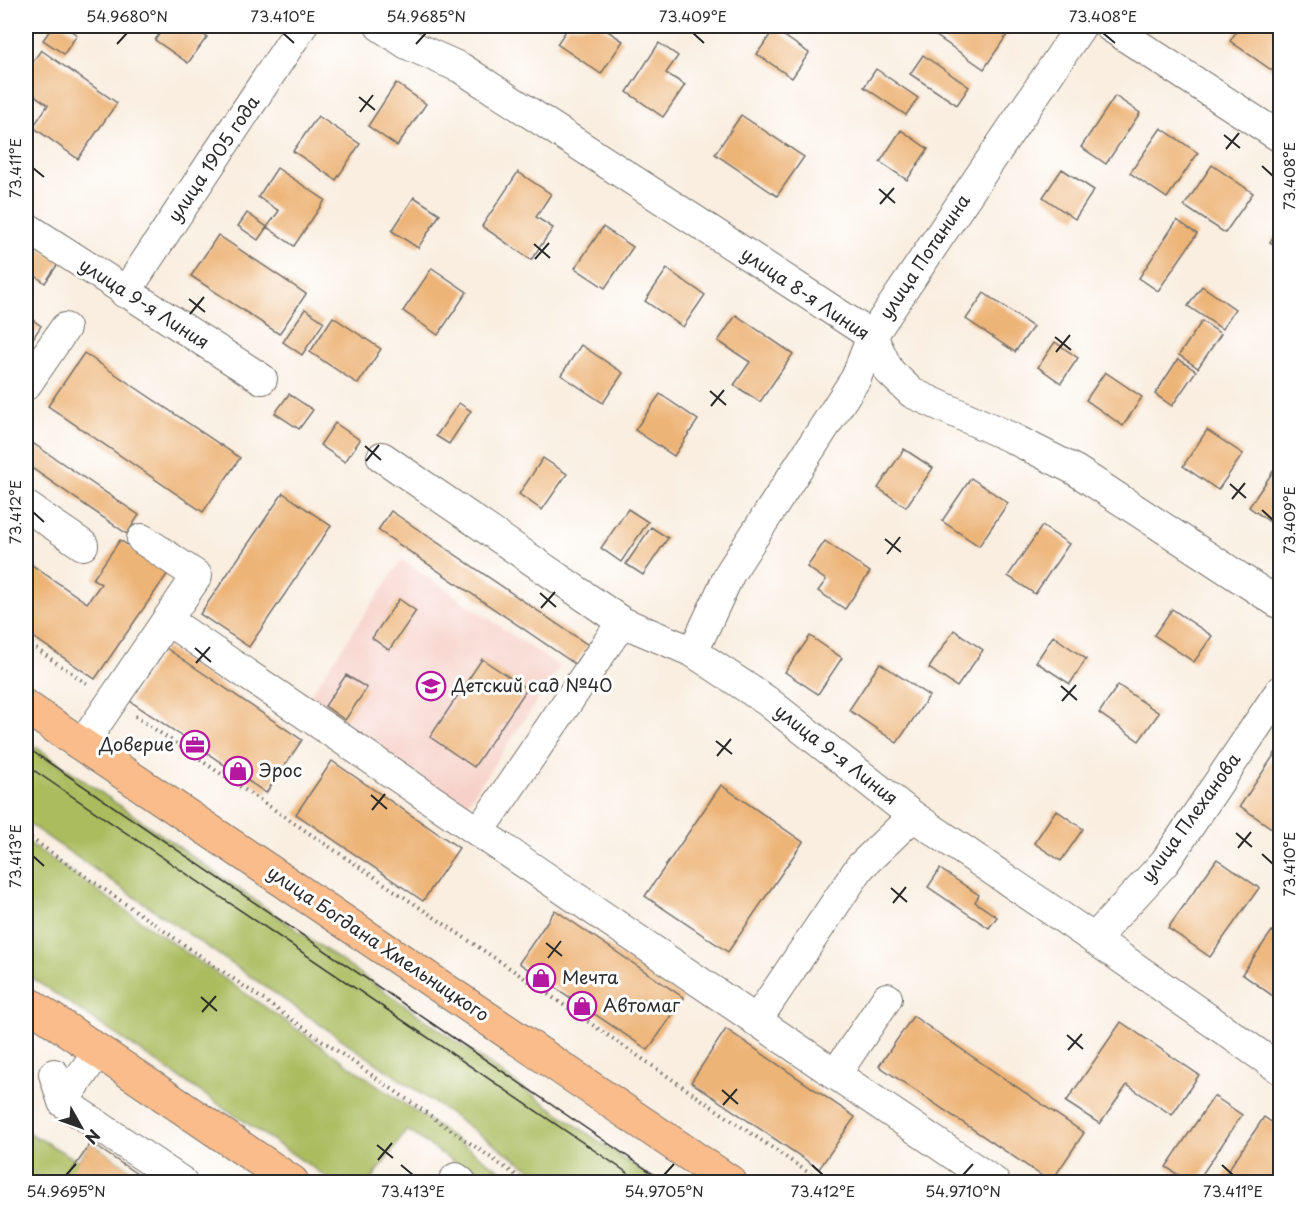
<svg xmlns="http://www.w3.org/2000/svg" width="1306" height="1208" font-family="'Playpen Sans',sans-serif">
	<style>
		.built { fill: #f7d1c9 }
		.green { fill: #abbc5f; stroke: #6b7445; stroke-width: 1.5 }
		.building { fill: #edb477 }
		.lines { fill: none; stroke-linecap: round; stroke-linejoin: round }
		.minor-casing { stroke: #736f6a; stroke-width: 32 }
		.major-casing { stroke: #736f6a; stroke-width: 35 }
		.path { stroke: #736f6a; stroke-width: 4; stroke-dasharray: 1.5 4.5; stroke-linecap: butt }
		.minor { stroke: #fff; stroke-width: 30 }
		.major { stroke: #fabc8b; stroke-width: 33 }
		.tram { stroke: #2b2b2b; stroke-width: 1.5 }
		.ticks { fill: none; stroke: #2b2b2b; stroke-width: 2 }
		.labels { text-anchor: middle; stroke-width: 6; stroke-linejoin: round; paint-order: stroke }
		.street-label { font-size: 18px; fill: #2b2b2b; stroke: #fff }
		.poi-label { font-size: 18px; fill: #2b2b2b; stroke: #fff; text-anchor: start }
		.neatline { fill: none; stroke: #2b2b2b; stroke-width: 2 }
		.ticks-label { font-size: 15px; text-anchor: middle; fill: #2b2b2b }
	</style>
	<rect width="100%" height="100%" fill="#fff"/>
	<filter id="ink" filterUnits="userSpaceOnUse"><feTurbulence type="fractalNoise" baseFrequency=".0167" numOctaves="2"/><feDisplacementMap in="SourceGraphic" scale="12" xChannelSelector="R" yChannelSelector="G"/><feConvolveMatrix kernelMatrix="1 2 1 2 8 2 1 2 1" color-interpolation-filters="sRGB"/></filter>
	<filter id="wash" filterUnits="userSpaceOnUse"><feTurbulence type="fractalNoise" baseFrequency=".008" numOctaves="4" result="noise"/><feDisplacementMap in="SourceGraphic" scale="24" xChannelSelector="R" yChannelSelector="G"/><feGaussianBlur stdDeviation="1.35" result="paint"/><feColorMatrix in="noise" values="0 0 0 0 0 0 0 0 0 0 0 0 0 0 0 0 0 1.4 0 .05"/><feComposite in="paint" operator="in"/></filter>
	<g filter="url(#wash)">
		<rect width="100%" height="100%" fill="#f9eee0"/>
		<path class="built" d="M402,560L560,667L461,813L303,705Z"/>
		<path class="green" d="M26,740L657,1182H549L26,822Z
			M26,841L517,1182H483L407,1130L370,1182H334L26,974Z
			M26,1131L78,1161L91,1143L149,1182H26Z"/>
		<g id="blocks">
			<path class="building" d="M53,26H64L77,35L64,54L43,40Z
				M165,26H191L207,37L188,63L155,40Z
				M569,26H600L623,41L601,74L557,44Z
				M937,26H1013L984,69L932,33Z
				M1240,26H1280V76L1230,41Z
				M774,29L809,53L792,78L757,54Z
				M659,43L678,56L666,73L685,85L663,117L627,92Z
				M41,50L117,103L78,159L33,127L48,105L26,89V72Z
				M923,55L969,87L957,105L910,74Z
				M876,69L918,98L906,115L864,87Z
				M396,83L426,104L397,146L368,126Z
				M1115,96L1140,113L1106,164L1081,147Z
				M741,115L804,157L777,196L715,154Z
				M318,116L360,144L336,180L293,151Z
				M1161,128L1198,153L1167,198L1130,173Z
				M901,130L928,149L907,180L880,162Z
				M1212,165L1253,193L1225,233L1184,206Z
				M277,168L325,200L294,246L267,227L279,211L258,197Z
				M1062,169L1094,190L1075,219L1043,197Z
				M518,172L551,194L536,217L553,228L531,260L482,226Z
				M414,197L440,214L418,248L392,231Z
				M247,213L267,227L258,240L238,226Z
				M1177,220L1197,234L1158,291L1139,278Z
				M603,227L633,247L605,288L575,268Z
				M1280,227V249L1270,242Z
				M218,235L306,294L279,334L191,276Z
				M26,238L60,261L45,283L26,269Z
				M432,268L467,292L438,335L403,311Z
				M667,269L705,295L683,327L645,301Z
				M1202,286L1235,309L1222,329L1188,306Z
				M984,293L1033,327L1015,352L966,319Z
				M305,309L324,322L302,355L283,342Z
				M26,315L41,326L26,349Z
				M736,315L793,354L760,402L734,385L750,362L718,341Z
				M333,317L381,349L358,384L310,352Z
				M1202,321L1221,334L1198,368L1179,355Z
				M1055,342L1078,358L1061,383L1038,367Z
				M581,345L623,373L603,403L561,375Z
				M84,353L240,458L203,512L48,406Z
				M1178,359L1196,371L1172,406L1155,394Z
				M1105,372L1142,397L1123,426L1086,400Z
				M289,394L313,410L299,429L275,413Z
				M660,394L698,420L674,456L635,430Z
				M459,403L471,411L449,444L436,436Z
				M335,423L360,440L345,462L320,445Z
				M1207,430L1243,454L1218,490L1183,466Z
				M31,442L139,515L127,534L26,464V450Z
				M904,449L933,468L906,507L878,488Z
				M543,458L567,474L542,510L519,494Z
				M1278,464L1280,466V529L1249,507Z
				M971,478L1008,503L979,546L942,521Z
				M283,493L331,526L249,647L200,614Z
				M628,509L648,522L621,562L601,548Z
				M391,511L588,645L575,664L378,530Z
				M1042,526L1069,544L1035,594L1008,576Z
				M651,527L668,538L643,575L626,564Z
				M120,540L168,573L95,679L26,632V561L87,603L101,584L93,579Z
				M825,541L870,572L845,609L818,591L826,580L807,567Z
				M399,599L416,611L389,650L372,638Z
				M1172,609L1212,636L1194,662L1154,635Z
				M954,630L983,650L957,687L929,668Z
				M810,636L842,658L818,694L785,672Z
				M1053,636L1086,659L1070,684L1036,662Z
				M166,648L302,740L266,793L130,701Z
				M482,659L527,689L474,767L430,737Z
				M880,663L929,696L897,743L849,710Z
				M346,675L367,688L345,720L325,706Z
				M1118,685L1159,713L1139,741L1099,713Z
				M1280,746V834L1240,806Z
				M332,761L459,848L423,901L296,814Z
				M721,785L803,842L728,952L645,896Z
				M1056,810L1083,829L1061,861L1034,843Z
				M1217,859L1259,888L1210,957L1168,928Z
				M940,869L979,895L975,902L997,917L989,928L928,887Z
				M555,910L684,998L648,1050L519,963Z
				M1272,931L1280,936V1001L1242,974Z
				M913,1016L1084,1133L1051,1182L879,1066Z
				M1121,1022L1199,1075L1172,1115L1127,1085L1100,1124L1066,1102Z
				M726,1029L855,1117L819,1169L691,1082Z
				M1214,1096L1242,1115L1197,1182H1189L1166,1167Z
				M1264,1117L1280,1128V1182H1220Z
				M91,1143L149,1182H64Z"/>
		</g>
	</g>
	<g filter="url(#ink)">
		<use href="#blocks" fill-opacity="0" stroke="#736f6a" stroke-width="1.5"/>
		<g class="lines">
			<g class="minor-casing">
				<path id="minor" d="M380,26L407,44L461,68L872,336L889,371L912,393L1012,438L1075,470L1280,604
					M1109,26L1280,137
					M26,227L262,379
					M125,293L302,26
					M26,385L65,328
					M382,457L622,622L693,652L767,701L913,816L1094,939L1280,1069
					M26,506L83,545
					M142,539L197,576L167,620
					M693,652L730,573L856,378L872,336L1081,26
					M82,745L167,620L994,1182
					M479,832L622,622
					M1094,939L1165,862L1280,691
					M756,1021L860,867L913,816
					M54,1074L63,1102L182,1182
					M835,1075L887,998
					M63,1102L98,1051
					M453,1182L456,1178L461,1182"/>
			</g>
			<g class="major-casing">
				<path id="major" d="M26,707L730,1182
					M26,1002L292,1182"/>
			</g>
			<path class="path" d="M26,642L89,685
				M135,716L514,971L822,1182
				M26,835L526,1182"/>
			<use href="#minor" class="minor"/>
			<use href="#major" class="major"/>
			<path class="tram" d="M26,747L665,1182
				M26,765L641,1182"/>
		</g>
	</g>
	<path class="ticks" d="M283,33L294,43M693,33L704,43M1103,33L1115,43M117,44L127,33M416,44L426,33M359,97L375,110M360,112L373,95M1224,135L1240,148M1226,149L1239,133M1262,166L1273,176M33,168L44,177M879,189L895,203M880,204L894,188M534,244L550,258M535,259L549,243M189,299L205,312M190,314L204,297M1055,337L1071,350M1056,352L1070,335M710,391L726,405M711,406L724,390M365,446L381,460M366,461L379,445M1230,484L1246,498M1232,499L1245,483M1262,510L1273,520M33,512L44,522M885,539L901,552M887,554L900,537M540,593L556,607M541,608L555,592M195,648L211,662M196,663L210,647M1061,686L1077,700M1062,701L1076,685M716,741L732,754M717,756L731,739M371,795L387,809M372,810L385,794M1236,833L1252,847M1238,848L1251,832M1262,854L1273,864M33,856L44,866M891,888L907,902M893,903L906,887M546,943L562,956M548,958L561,941M201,997L217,1011M202,1012L216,996M1067,1035L1083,1049M1068,1050L1082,1034M722,1090L738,1104M723,1105L737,1089M377,1145L393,1158M378,1160L392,1143M401,1165L413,1175M812,1165L823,1175M1222,1165L1233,1175M66,1175L76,1164M664,1175L674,1164M963,1175L973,1164"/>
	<defs>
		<g id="school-ring" transform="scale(1.5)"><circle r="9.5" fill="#fff" stroke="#b5179e" stroke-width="1.5"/><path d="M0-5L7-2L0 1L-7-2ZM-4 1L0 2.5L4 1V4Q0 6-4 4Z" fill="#b5179e"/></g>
		<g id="office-ring" transform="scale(1.5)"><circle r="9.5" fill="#fff" stroke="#b5179e" stroke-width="1.5"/><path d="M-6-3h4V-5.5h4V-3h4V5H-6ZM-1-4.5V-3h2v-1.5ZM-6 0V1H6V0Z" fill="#b5179e"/></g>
		<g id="shop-ring" transform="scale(1.5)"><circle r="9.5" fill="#fff" stroke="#b5179e" stroke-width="1.5"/><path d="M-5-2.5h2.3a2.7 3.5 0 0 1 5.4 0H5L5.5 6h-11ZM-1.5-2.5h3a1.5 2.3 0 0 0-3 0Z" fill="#b5179e"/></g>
	</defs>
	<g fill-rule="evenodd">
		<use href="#school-ring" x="431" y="686"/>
		<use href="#office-ring" x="195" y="745"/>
		<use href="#shop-ring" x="238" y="771"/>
		<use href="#shop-ring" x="541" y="978"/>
		<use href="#shop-ring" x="582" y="1006"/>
	</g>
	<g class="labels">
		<g class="street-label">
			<text transform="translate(214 159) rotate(-56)" y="6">улица 1905 года</text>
			<text transform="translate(925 257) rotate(-56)" y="6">улица Потанина</text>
			<text transform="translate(805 294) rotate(34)" y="6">улица 8-я Линия</text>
			<text transform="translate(144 304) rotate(33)" y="6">улица 9-я Линия</text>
			<text transform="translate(836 755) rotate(38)" y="6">улица 9-я Линия</text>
			<text transform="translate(1191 818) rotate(-54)" y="6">улица Плеханова</text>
			<text transform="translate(378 944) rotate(34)" y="6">улица Богдана Хмельницкого</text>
		</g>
		<g class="poi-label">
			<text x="452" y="692">Детский сад №40</text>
			<text x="174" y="751" text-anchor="end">Доверие</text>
			<text x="259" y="777">Эрос</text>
			<text x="562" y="984">Мечта</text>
			<text x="603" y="1012">Автомаг</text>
		</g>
	</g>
	<rect width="1306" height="1208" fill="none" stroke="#fff" stroke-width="66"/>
	<g transform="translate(81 1127) rotate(130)" stroke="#ffffff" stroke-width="4.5" paint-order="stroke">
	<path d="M0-4.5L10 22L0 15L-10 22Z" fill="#2b2b2b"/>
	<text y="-9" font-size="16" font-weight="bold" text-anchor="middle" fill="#2b2b2b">N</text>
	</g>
	<rect x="33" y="33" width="1240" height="1142" class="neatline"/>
	<g class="ticks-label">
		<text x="127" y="22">54.9680°N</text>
		<text x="283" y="22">73.410°E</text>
		<text x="426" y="22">54.9685°N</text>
		<text x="693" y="22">73.409°E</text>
		<text x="1103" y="22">73.408°E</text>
		<text transform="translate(16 168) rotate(-90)" y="5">73.411°E</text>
		<text transform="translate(1290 176) rotate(-90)" y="5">73.408°E</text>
		<text transform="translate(16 512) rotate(-90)" y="5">73.412°E</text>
		<text transform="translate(1290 520) rotate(-90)" y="5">73.409°E</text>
		<text transform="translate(16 856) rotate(-90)" y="5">73.413°E</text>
		<text transform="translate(1290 864) rotate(-90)" y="5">73.410°E</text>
		<text x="66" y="1197">54.9695°N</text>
		<text x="413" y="1197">73.413°E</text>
		<text x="664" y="1197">54.9705°N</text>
		<text x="823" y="1197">73.412°E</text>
		<text x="963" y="1197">54.9710°N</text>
		<text x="1233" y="1197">73.411°E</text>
	</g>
</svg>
